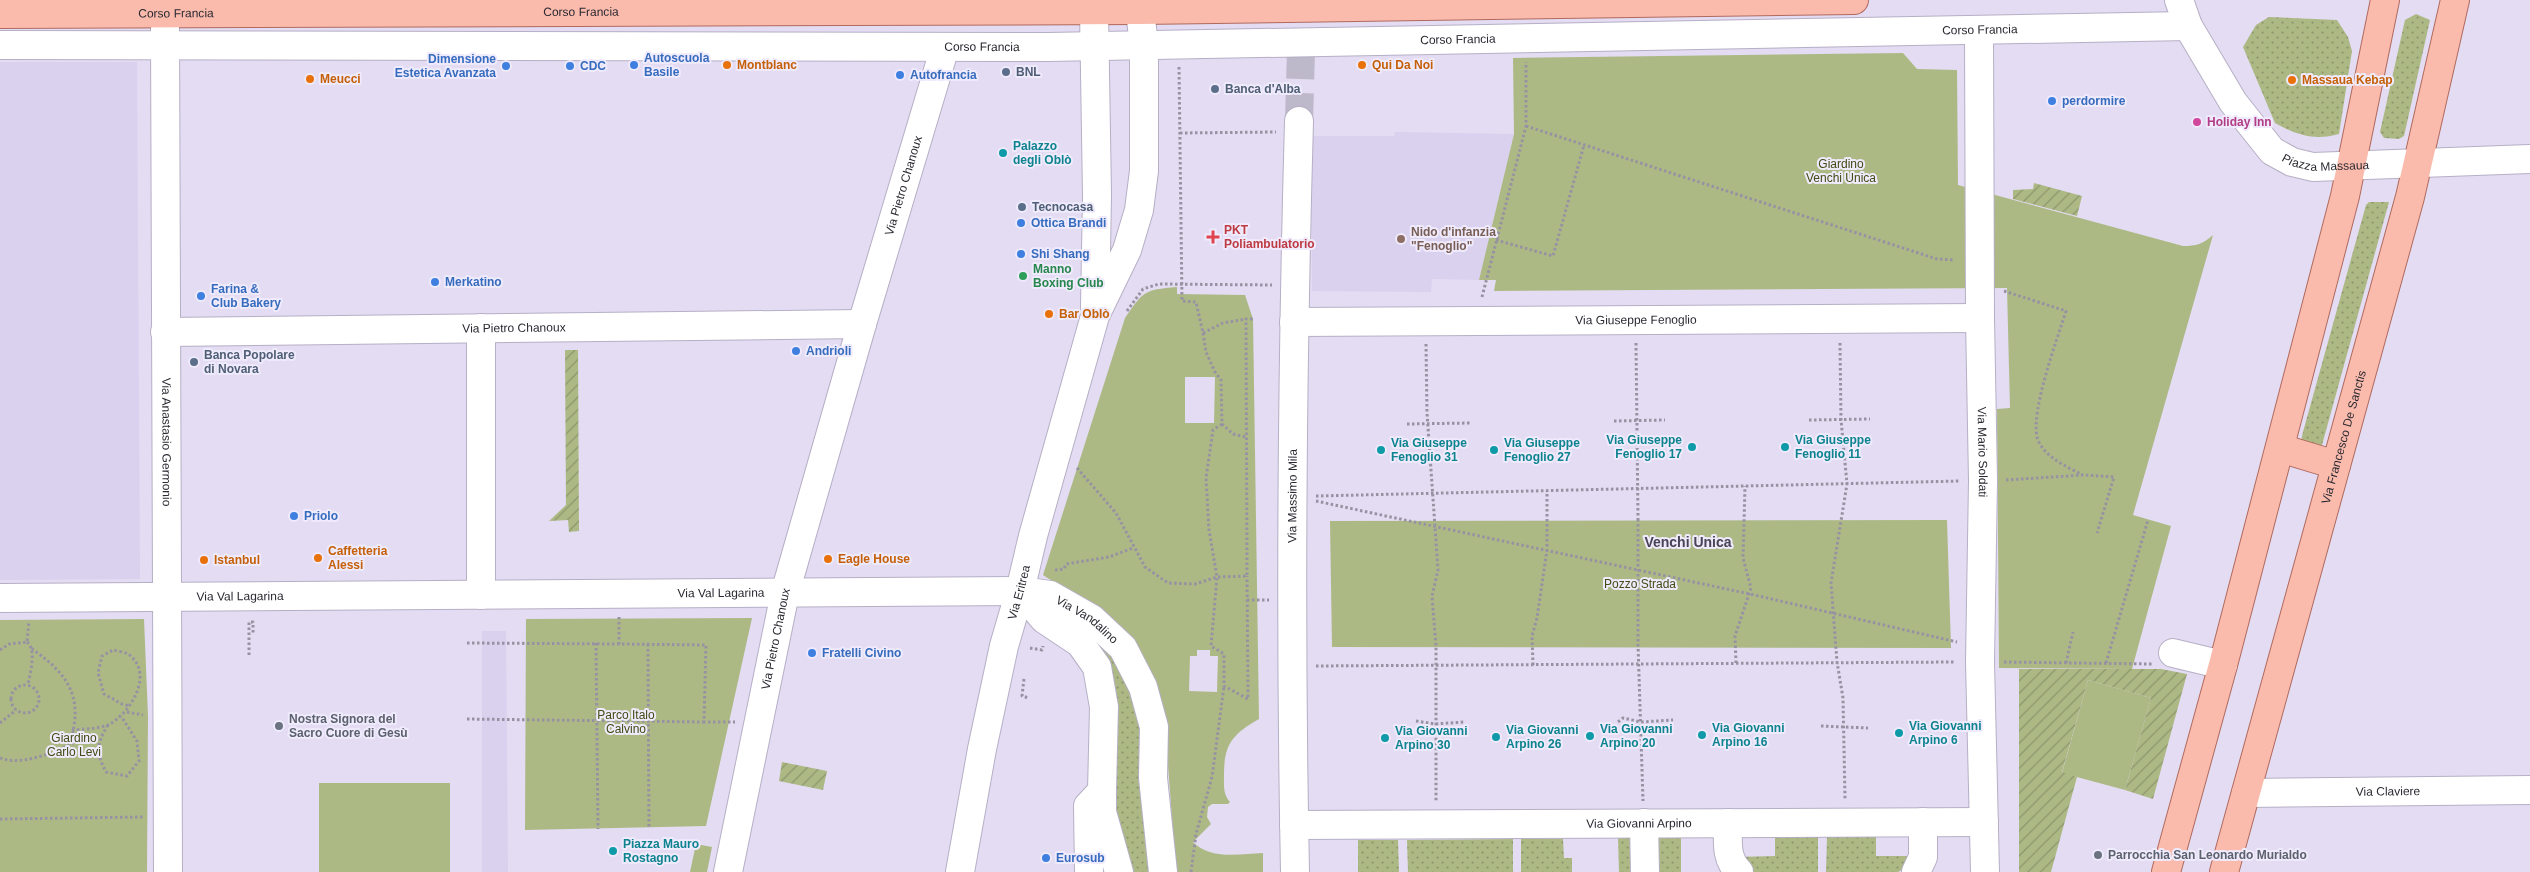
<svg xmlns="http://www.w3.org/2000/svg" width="2530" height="872" font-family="Arial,sans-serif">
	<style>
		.built { fill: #dad1ee }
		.grass { fill: url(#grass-dots) }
		.park { fill: #adb985; fill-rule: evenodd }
		.garden { fill: url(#garden-furrows) }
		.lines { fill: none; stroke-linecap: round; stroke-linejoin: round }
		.minor-tunnel { stroke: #beb8cb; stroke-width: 28; stroke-dasharray: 28 14; stroke-linecap: butt }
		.minor-casing { stroke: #b6afc5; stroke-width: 30 }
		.major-casing { stroke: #b06a5e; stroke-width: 30 }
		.path { stroke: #9792a2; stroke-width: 3; stroke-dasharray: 2.5 2.5; stroke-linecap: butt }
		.minor { stroke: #fff; stroke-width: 28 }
		.major { stroke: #fabbad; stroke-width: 28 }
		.path-bridge { stroke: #9792a2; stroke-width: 3; stroke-dasharray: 2.5 2.5; stroke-linecap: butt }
		.shop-dot { fill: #3f7fe0; stroke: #efeafc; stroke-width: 2 }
		.food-dot { fill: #e8710a; stroke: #efeafc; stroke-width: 2 }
		.service-dot { fill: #5c6f8a; stroke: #efeafc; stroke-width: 2 }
		.hotel-dot { fill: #d1479c; stroke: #efeafc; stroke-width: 2 }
		.culture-dot { fill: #0f9aa8; stroke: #efeafc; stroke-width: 2 }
		.health-dot { fill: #e0444e; stroke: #efeafc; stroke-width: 2 }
		.education-dot { fill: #8d6e63; stroke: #efeafc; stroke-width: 2 }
		.leisure-dot { fill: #2e9e5b; stroke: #efeafc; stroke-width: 2 }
		.worship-dot { fill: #6b7280; stroke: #efeafc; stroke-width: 2 }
		.labels { text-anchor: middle; stroke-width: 4; stroke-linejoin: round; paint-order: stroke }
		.street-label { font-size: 12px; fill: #2b2931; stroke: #efeafc }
		.shop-label { font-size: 12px; font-weight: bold; fill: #366cbe; stroke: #efeafc; text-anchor: start }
		.food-label { font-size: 12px; font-weight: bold; fill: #c56008; stroke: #efeafc; text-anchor: start }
		.service-label { font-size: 12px; font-weight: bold; fill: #4e5e75; stroke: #efeafc; text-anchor: start }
		.hotel-label { font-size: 12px; font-weight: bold; fill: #b23c85; stroke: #efeafc; text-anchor: start }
		.culture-label { font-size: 12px; font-weight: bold; fill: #0d838f; stroke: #efeafc; text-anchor: start }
		.park-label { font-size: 12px; fill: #424c14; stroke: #efeafc }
		.health-label { font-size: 12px; font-weight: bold; fill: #be3a42; stroke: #efeafc; text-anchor: start }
		.education-label { font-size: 12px; font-weight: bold; fill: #785e54; stroke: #efeafc; text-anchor: start }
		.leisure-label { font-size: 12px; font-weight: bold; fill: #27864d; stroke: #efeafc; text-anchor: start }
		.worship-label { font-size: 12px; font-weight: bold; fill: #5b616d; stroke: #efeafc; text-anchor: start }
		.neighbourhood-label { font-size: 14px; font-weight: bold; fill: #484355; stroke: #efeafc }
	</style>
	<defs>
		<pattern id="grass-dots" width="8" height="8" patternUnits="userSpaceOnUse" patternTransform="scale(1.25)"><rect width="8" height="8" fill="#adb985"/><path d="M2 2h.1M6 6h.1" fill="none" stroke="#8d966d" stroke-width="1.8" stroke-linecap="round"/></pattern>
		<pattern id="garden-furrows" width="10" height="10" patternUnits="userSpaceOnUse" patternTransform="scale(1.25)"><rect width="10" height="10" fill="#adb985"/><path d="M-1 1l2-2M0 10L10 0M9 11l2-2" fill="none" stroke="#8d966d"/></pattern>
	</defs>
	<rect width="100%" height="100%" fill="#e3dcf2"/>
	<path class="built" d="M137,62L140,579L0,580V62Z
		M1395,132L1514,134L1479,280L1432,279L1431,292L1312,291L1311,136H1394Z
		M482,631H506L508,872H482Z"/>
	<path class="grass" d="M2416,14L2430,20L2404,136L2399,139L2384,138L2380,132L2405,20Z
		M2269,17L2337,20L2348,37L2352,51L2339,134C2315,141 2296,135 2275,123L2243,47L2256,25Z
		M2369,202H2389L2322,445L2319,448L2301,441L2303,432L2366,205Z
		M1058,609L1108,647L1126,672L1144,730L1139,783L1153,872H1128L1115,820V709Z
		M1653,837H1681V872H1653Z
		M1775,837H1818V872H1750L1736,857L1775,856Z
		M1827,837H1876V856H1913L1904,869L1898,872H1826Z
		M1618,838H1637L1638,872H1619Z
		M1513,839V872H1408L1407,840Z
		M1521,839H1563L1564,858H1572V872H1521Z
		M1358,840H1398L1399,872H1358Z"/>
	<path class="park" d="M1903,53L1917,69L1957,70L1958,185L2183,246C2196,246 2203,244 2213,235L2133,515L2171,526L2132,669L1999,668L1997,409L2010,408L2007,288L1494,291L1496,280H1479L1514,134L1513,58Z
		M1177,287V294L1245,295L1253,319L1259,719C1231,735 1224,745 1224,776C1224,786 1223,794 1230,802L1228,804H1212L1208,807L1207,817L1211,824L1193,842C1210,860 1240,854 1263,853V872H1176L1164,712L1157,683L1142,657L1109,618L1043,575L1125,318C1144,291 1143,290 1177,287ZM1185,377H1215L1214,423H1185ZM1197,650H1210V656H1218L1217,692L1189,691L1190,656H1197Z
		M1947,520L1951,648L1332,647L1330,521Z
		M752,618L706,826L525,830L526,619Z
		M144,619L148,716L147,872H0V620Z
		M2088,680L2151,698L2125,790L2062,773Z
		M319,783H450V872H319Z
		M696,844L712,847L707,872H690Z"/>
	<path class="garden" d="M2034,183L2082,196L2077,216L2013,199V190L2033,189Z
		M565,350H578L579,531L569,532L568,520L549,521L566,505Z
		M2019,669H2161L2187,674L2153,799L2125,790L2151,698L2088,680L2062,772L2077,777L2051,872H2019Z
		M782,762L827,771L823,790L779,781Z"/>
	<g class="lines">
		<path class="minor-tunnel" d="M1299,121L1301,50"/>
		<g class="minor-casing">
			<g id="minor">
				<path id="s1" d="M2179,0L2188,26L2233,102L2272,151L2292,162L2313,167L2530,159"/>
				<path d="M1094,10L1097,196L1095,307"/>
				<path id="s2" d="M165,27L168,872"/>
				<path id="s3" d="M1979,32L1980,318L1983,481L1980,662L1985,872"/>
				<path id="s4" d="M0,45L1048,47L2188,26"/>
				<path id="s5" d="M1294,322L1980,318"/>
				<path id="s6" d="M165,332L862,324"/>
				<path d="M1020,591L1044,619L1080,643L1097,667L1104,707L1102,791L1088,806L1089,872"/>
				<path d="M481,595V328"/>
				<path id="s7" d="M0,598L1020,591L1050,595L1092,619L1123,648L1143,687L1154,727L1153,778L1163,872"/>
				<path d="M2173,653L2223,665"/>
				<path id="s8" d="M2246,793L2530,790"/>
				<path d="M1102,795V812L1119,872"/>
				<path d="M1644,823L1645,872"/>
				<path d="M1728,823C1728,841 1725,858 1739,872"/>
				<path id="s9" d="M1294,825L1984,822"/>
				<path id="s10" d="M728,872L785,593L862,324L945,47"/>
				<path id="s11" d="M960,872L982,749L1004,646L1020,591L1033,536L1095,316L1127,250L1139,210L1144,171V46L1140,10"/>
				<path id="s12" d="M1295,872C1290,622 1292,371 1299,121"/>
				<path d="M1916,872L1923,857V822"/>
			</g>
		</g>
		<g class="major-casing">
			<g id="major">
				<path id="s13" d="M0,14L1140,10L1854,0"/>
				<path d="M2280,448L2336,465"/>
				<path d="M2166,872L2223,665L2345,196L2385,0"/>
				<path id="s14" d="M2224,872L2410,197L2455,0"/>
			</g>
		</g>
		<path class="path" d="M1179,67L1182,301L1196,302L1203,333L1223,323L1246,319
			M1526,126L1937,259L1955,260
			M1180,133L1276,132
			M1496,240L1553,256L1584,145
			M2004,291L2066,311C2057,340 2031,409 2037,437C2042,456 2067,467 2083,475
			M1482,297L1526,126V62
			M1127,311L1143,289L1159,284L1272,285
			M1203,333L1206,352L1215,372L1221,380L1222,424L1233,434L1246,437
			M1636,343L1638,519
			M1840,343L1841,420L1847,484L1831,583L1837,662L1843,698L1845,799
			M1426,344L1427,413L1438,570L1432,596L1436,646V802
			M1809,420L1870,419
			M1614,421L1665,420
			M1222,424L1213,430L1206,478L1209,530L1217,577L1211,646L1224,654V686L1248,699L1247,576
			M1407,424L1470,423
			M1077,468L1116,513L1145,567L1168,583L1195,584L1217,577L1247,576L1246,319H1253
			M2006,480L2084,475L2114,477L2097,533
			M1316,496L1960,481
			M1316,501L1750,594L1957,642
			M1055,570L1064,569L1066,564L1109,557L1133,548
			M1247,600H1269
			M619,617V644L706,645L704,722H735
			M27,642C37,650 30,673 28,685
			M467,643L619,644
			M596,643L598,829
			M648,644L649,829
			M1638,644L1643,801
			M1030,648L1042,650L1043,646
			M0,650L9,644L27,642L29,621
			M249,655V622H253V635
			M2004,662L2152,664
			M1736,663L1735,636L1751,588L1743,558L1745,486
			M2066,663L2073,632
			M2106,663L2148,520
			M1533,665L1532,636L1537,618L1547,550V491
			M1316,666L1955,662
			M1024,679L1022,696L1029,698
			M11 699a14 14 0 1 1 28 0a14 14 0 1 1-28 0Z
			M127,712L143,715
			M467,719L704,722
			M1416,721L1435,724L1465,722
			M1618,722L1623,718L1641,722L1673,720
			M0,723L16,710
			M108,725C96,744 96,753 106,772L127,776L139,761L137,741L121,716
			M1821,726L1868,728
			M72,730C83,729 100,729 110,724C131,712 155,673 128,654C124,652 117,651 113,650L102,656L98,673L104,694L122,704L130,706
			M0,758C23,766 51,753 72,744C72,732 76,721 75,709C73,680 53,664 31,648
			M0,819L144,817
			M1191,872L1196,834L1212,777L1224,686"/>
		<use href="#minor" class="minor"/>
		<use href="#major" class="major"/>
		<path class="path-bridge" d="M1638,519V644"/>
	</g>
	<g class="shop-dot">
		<circle cx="634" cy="65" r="5"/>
		<circle cx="506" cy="66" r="5"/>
		<circle cx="570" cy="66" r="5"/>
		<circle cx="900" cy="75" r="5"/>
		<circle cx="2052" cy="101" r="5"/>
		<circle cx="1021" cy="223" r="5"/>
		<circle cx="1021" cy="254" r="5"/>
		<circle cx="435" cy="282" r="5"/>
		<circle cx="201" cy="296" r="5"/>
		<circle cx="796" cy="351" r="5"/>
		<circle cx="294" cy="516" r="5"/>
		<circle cx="812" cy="653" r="5"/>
		<circle cx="1046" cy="858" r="5"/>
	</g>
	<g class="food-dot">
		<circle cx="727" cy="65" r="5"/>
		<circle cx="1362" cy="65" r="5"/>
		<circle cx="310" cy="79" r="5"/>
		<circle cx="2292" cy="80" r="5"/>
		<circle cx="1049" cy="314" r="5"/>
		<circle cx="318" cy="558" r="5"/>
		<circle cx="828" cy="559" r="5"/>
		<circle cx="204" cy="560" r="5"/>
	</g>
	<g class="service-dot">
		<circle cx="1006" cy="72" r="5"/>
		<circle cx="1215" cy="89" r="5"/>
		<circle cx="1022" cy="207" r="5"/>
		<circle cx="194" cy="362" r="5"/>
	</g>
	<circle class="hotel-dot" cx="2197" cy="122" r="5"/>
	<g class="culture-dot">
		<circle cx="1003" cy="153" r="5"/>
		<circle cx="1692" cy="447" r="5"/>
		<circle cx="1785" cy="447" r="5"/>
		<circle cx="1381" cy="450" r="5"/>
		<circle cx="1494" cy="450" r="5"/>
		<circle cx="1899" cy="733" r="5"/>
		<circle cx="1702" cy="735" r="5"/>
		<circle cx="1590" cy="736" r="5"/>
		<circle cx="1496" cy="737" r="5"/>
		<circle cx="1385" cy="738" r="5"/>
		<circle cx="613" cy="851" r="5"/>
	</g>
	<path class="health-dot" d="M1210.5 229.5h5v5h5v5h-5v5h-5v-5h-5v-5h5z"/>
	<circle class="education-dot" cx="1401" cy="239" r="5"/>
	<circle class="leisure-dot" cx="1023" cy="276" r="5"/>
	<g class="worship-dot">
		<circle cx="279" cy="726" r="5"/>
		<circle cx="2098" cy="855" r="5"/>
	</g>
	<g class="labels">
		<g class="street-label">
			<text dy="4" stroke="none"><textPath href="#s13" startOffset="581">Corso Francia</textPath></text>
			<text dy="4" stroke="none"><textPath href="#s13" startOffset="176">Corso Francia</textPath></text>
			<text dy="4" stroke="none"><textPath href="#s4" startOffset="1980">Corso Francia</textPath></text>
			<text dy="4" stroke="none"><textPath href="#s4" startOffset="1458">Corso Francia</textPath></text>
			<text dy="4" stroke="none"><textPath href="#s4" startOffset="982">Corso Francia</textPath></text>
			<text dy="4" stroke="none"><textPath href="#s1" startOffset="235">Piazza Massaua</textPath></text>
			<text dy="4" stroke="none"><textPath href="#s10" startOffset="709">Via Pietro Chanoux</textPath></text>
			<text dy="4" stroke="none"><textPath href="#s5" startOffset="342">Via Giuseppe Fenoglio</textPath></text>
			<text dy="4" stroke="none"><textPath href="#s6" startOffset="349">Via Pietro Chanoux</textPath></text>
			<text dy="4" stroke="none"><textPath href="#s14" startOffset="451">Via Francesco De Sanctis</textPath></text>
			<text dy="4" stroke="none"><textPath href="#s2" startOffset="415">Via Anastasio Germonio</textPath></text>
			<text dy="4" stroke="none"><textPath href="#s3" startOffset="420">Via Mario Soldati</textPath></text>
			<text dy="4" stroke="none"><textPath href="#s12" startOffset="376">Via Massimo Mila</textPath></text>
			<text dy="4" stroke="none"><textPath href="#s11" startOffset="286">Via Eritrea</textPath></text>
			<text dy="4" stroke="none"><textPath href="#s7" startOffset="721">Via Val Lagarina</textPath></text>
			<text dy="4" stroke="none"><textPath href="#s7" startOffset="240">Via Val Lagarina</textPath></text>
			<text dy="4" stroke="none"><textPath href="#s7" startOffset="1095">Via Vandalino</textPath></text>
			<text dy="4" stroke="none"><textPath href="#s10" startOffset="238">Via Pietro Chanoux</textPath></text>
			<text dy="4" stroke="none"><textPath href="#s8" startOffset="142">Via Claviere</textPath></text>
			<text dy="4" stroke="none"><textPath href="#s9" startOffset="345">Via Giovanni Arpino</textPath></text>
		</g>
		<g class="shop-label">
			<text x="644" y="62">Autoscuola<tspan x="644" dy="14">Basile</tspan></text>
			<text x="496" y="63" text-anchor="end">Dimensione<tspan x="496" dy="14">Estetica Avanzata</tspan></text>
			<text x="580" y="70">CDC</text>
			<text x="910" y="79">Autofrancia</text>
			<text x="2062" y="105">perdormire</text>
			<text x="1031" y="227">Ottica Brandi</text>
			<text x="1031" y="258">Shi Shang</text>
			<text x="445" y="286">Merkatino</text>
			<text x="211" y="293">Farina &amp;<tspan x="211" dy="14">Club Bakery</tspan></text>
			<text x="806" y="355">Andrioli</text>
			<text x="304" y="520">Priolo</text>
			<text x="822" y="657">Fratelli Civino</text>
			<text x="1056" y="862">Eurosub</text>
		</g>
		<g class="food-label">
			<text x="737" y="69">Montblanc</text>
			<text x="1372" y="69">Qui Da Noi</text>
			<text x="320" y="83">Meucci</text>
			<text x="2302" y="84">Massaua Kebap</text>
			<text x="1059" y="318">Bar Oblò</text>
			<text x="328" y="555">Caffetteria<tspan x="328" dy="14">Alessi</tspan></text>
			<text x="838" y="563">Eagle House</text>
			<text x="214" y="564">Istanbul</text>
		</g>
		<g class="service-label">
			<text x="1016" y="76">BNL</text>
			<text x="1225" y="93">Banca d'Alba</text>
			<text x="1032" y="211">Tecnocasa</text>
			<text x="204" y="359">Banca Popolare<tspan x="204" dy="14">di Novara</tspan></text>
		</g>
		<g class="hotel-label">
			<text x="2207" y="126">Holiday Inn</text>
		</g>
		<g class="culture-label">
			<text x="1013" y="150">Palazzo<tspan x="1013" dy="14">degli Oblò</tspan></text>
			<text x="1682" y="444" text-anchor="end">Via Giuseppe<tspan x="1682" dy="14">Fenoglio 17</tspan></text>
			<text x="1795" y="444">Via Giuseppe<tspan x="1795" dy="14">Fenoglio 11</tspan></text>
			<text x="1391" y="447">Via Giuseppe<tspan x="1391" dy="14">Fenoglio 31</tspan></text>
			<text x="1504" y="447">Via Giuseppe<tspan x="1504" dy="14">Fenoglio 27</tspan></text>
			<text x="1909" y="730">Via Giovanni<tspan x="1909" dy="14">Arpino 6</tspan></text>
			<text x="1712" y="732">Via Giovanni<tspan x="1712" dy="14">Arpino 16</tspan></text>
			<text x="1600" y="733">Via Giovanni<tspan x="1600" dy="14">Arpino 20</tspan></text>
			<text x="1506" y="734">Via Giovanni<tspan x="1506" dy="14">Arpino 26</tspan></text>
			<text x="1395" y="735">Via Giovanni<tspan x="1395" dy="14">Arpino 30</tspan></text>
			<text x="623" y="848">Piazza Mauro<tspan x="623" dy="14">Rostagno</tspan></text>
		</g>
		<g class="park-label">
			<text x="1841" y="168">Giardino<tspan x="1841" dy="14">Venchi Unica</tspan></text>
			<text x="1640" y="588">Pozzo Strada</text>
			<text x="626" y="719">Parco Italo<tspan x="626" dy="14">Calvino</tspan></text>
			<text x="74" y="742">Giardino<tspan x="74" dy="14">Carlo Levi</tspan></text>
		</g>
		<g class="health-label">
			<text x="1224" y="234">PKT<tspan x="1224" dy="14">Poliambulatorio</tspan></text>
		</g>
		<g class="education-label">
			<text x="1411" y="236">Nido d'infanzia<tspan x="1411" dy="14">"Fenoglio"</tspan></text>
		</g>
		<g class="leisure-label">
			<text x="1033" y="273">Manno<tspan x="1033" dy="14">Boxing Club</tspan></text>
		</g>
		<g class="worship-label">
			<text x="289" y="723">Nostra Signora del<tspan x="289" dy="14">Sacro Cuore di Gesù</tspan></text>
			<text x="2108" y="859">Parrocchia San Leonardo Murialdo</text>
		</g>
		<g class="neighbourhood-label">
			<text x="1688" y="547">Venchi Unica</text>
		</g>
	</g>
</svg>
